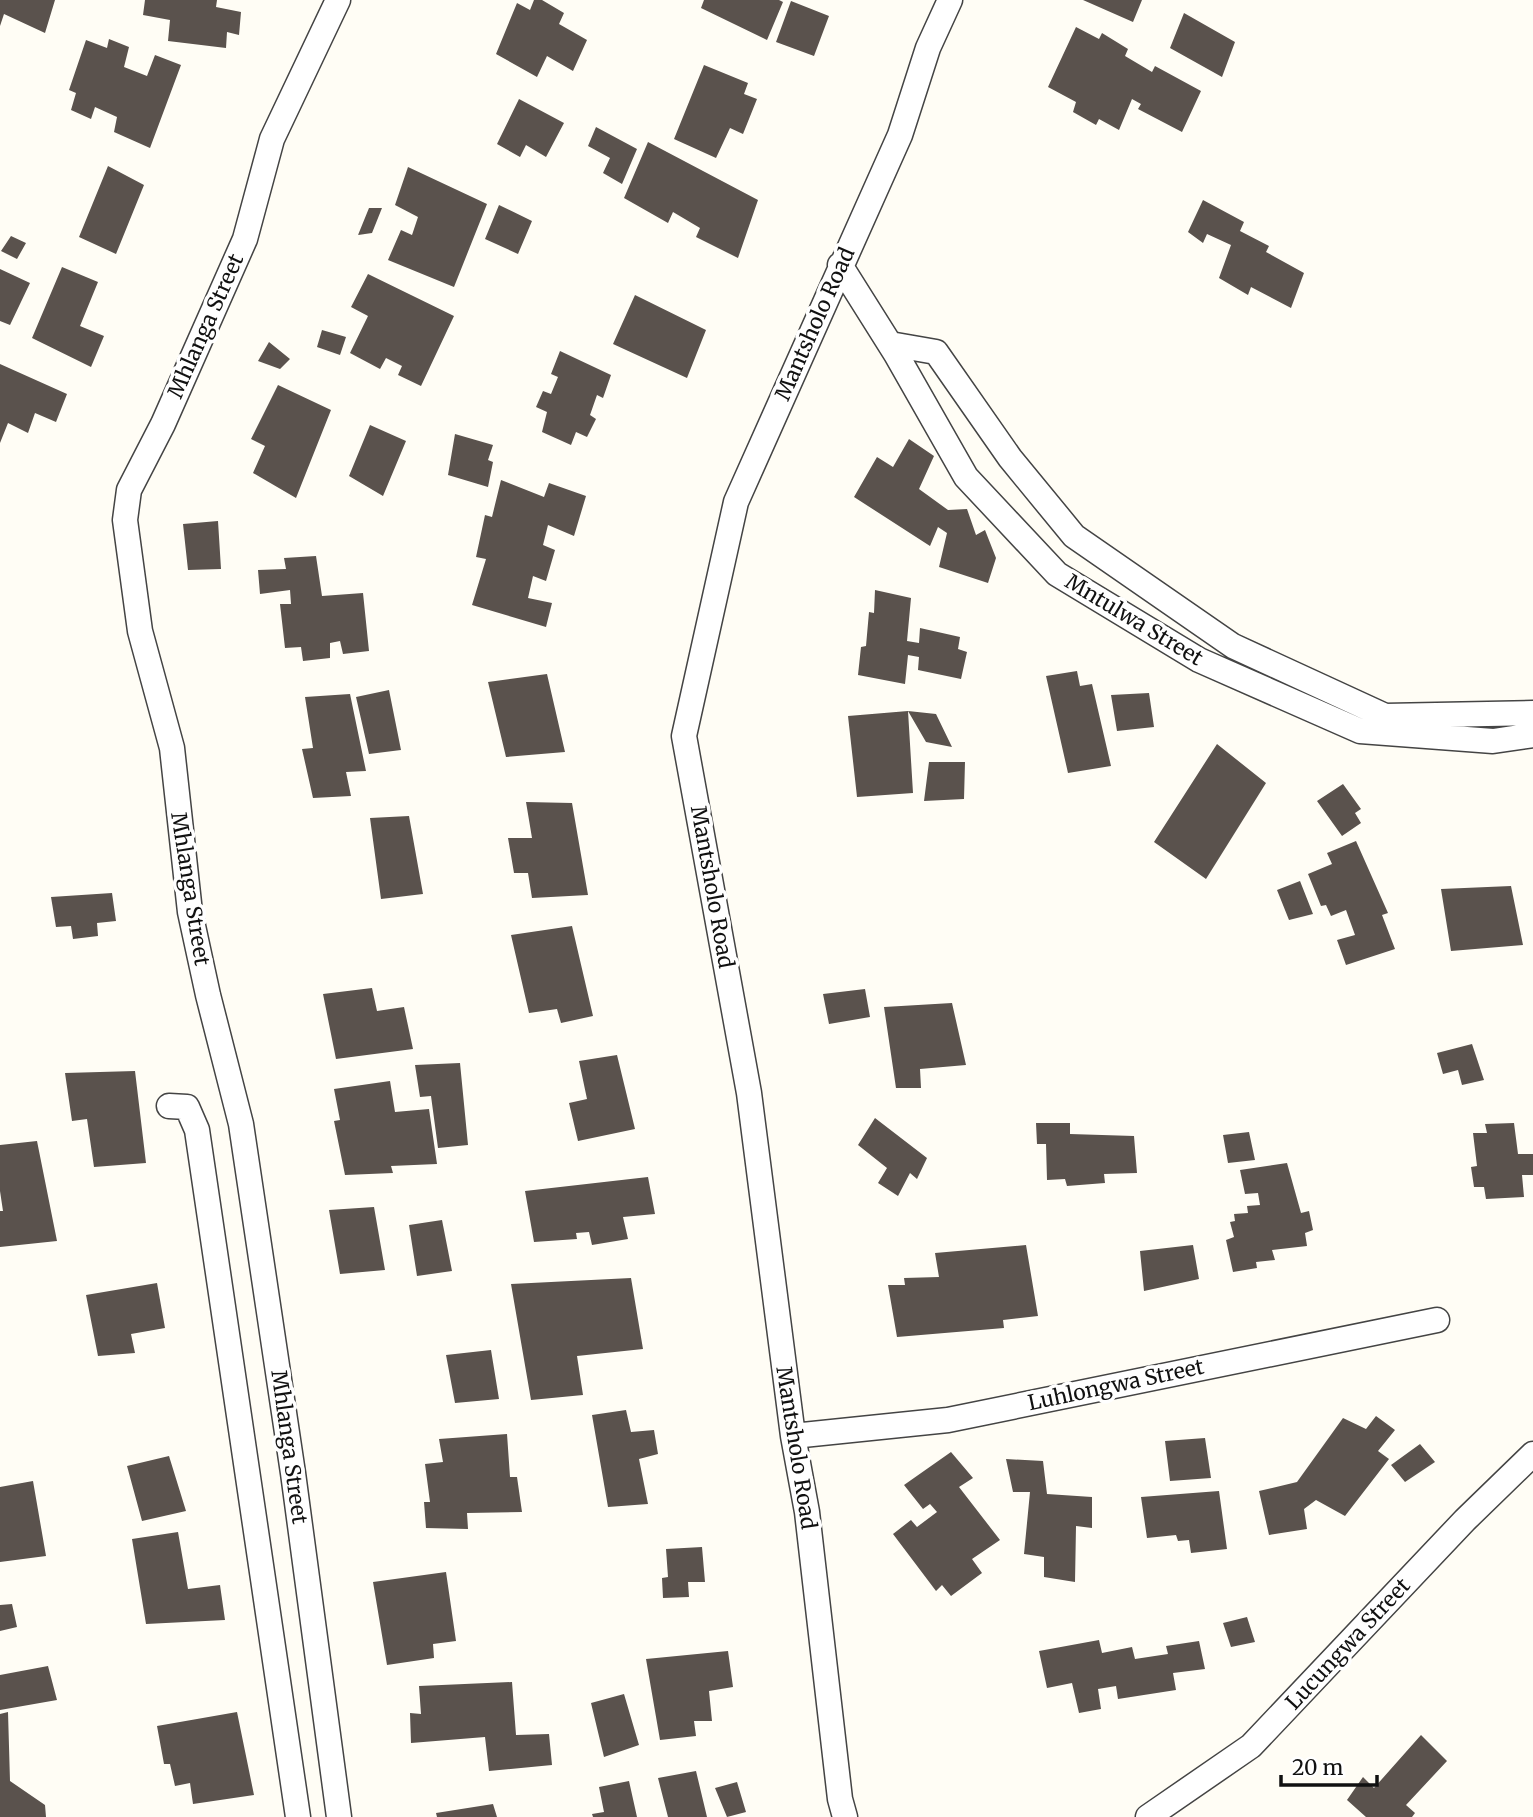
<svg xmlns="http://www.w3.org/2000/svg" width="1533" height="1817" font-family="Merriweather,serif">
	<style>
		.building { fill: #5a524d }
		.lines { fill: none; stroke-linecap: round; stroke-linejoin: round }
		.minor-casing { stroke: #444; stroke-width: 27 }
		.minor { stroke: #fff; stroke-width: 24 }
		.labels { text-anchor: middle; stroke-width: 7; stroke-linejoin: round; paint-order: stroke }
		.street-label { font-size: 21px; fill: #111; stroke: #fff }
	</style>
	<rect width="100%" height="100%" fill="#fffdf5"/>
	<path class="building" d="M0,0H55L45,33L4,14L0,26Z
		M145,0H217L216,7L241,12L239,35L227,32L226,48L168,41L170,20L143,15Z
		M534,0H542L564,13L559,24L587,40L573,71L547,56L537,77L496,54L517,3L530,10Z
		M704,0H779L783,2L767,40L701,8Z
		M1083,0H1142L1133,22Z
		M791,1L829,16L814,56L776,42Z
		M1184,13L1235,42L1222,77L1170,48Z
		M1076,27L1099,39L1102,33L1128,49L1125,56L1152,72L1155,66L1201,91L1182,132L1138,109L1141,104L1132,99L1119,130L1099,119L1096,125L1073,112L1076,102L1048,87Z
		M109,39L129,47L124,67L147,76L155,55L181,65L150,148L114,132L117,117L95,107L91,119L71,110L76,93L69,90L86,40L107,48Z
		M704,65L748,83L744,94L757,99L743,134L730,128L716,158L674,139Z
		M519,99L564,123L546,157L526,145L520,157L497,144Z
		M596,127L637,149L622,184L603,173L610,158L588,146Z
		M648,142L758,200L738,258L696,237L700,228L673,212L668,223L624,198Z
		M108,166L144,185L116,254L79,237Z
		M408,167L487,204L454,287L388,260L401,230L412,235L418,217L395,205Z
		M1203,200L1244,222L1240,231L1269,246L1266,252L1304,273L1291,308L1251,287L1248,295L1219,278L1231,245L1207,234L1203,243L1188,232Z
		M499,205L532,221L518,254L485,239Z
		M369,208H382L372,233L358,235Z
		M11,236L26,243L17,259L1,251Z
		M62,267L98,282L80,326L104,336L91,367L32,338Z
		M0,269L30,283L10,325L0,321Z
		M368,274L454,316L421,386L398,375L402,366L386,358L380,369L350,353L368,316L351,307Z
		M635,295L706,330L687,378L613,344Z
		M322,330L346,337L340,355L317,347Z
		M269,342L290,359L280,369L258,361Z
		M560,351L611,375L603,398L597,395L590,415L596,419L587,437L576,432L571,445L542,432L547,412L536,407L543,391L551,394L558,377L551,374Z
		M0,364L67,394L56,422L35,413L28,433L8,423L0,443Z
		M278,385L331,410L296,498L253,473L265,446L251,439Z
		M370,425L406,441L383,496L349,476Z
		M455,434L493,445L488,460L493,462L488,487L448,475Z
		M909,439L934,456L919,489L948,510L967,509L976,535L985,530L996,558L988,583L939,567L947,533L938,527L930,546L854,497L877,457L893,467Z
		M501,480L544,497L549,483L586,496L574,536L548,525L543,545L555,550L546,581L533,576L528,598L552,603L546,627L472,605L486,559L476,557L485,515L492,517Z
		M218,521L221,569L188,570L183,524Z
		M316,556L322,596L363,593L369,651L343,654L340,641L330,643V658L303,661L301,647L285,648L280,604H291L290,590L260,594L258,570L286,569L284,558Z
		M875,590L911,598L907,641L919,643L920,628L960,637L958,649L967,652L961,679L918,670L919,657L908,655L905,684L858,675L861,647L866,646L869,612L874,613Z
		M1077,671L1080,686L1092,684L1111,766L1068,773L1046,676Z
		M547,674L565,752L506,757L488,682Z
		M389,690L401,750L369,754L356,697Z
		M1149,693L1154,727L1117,731L1111,695Z
		M350,694L366,771L346,772L351,796L313,798L302,749L313,748L305,697Z
		M908,711L936,714L952,747L926,742L908,711L913,793L857,797L848,716Z
		M1217,744L1266,783L1206,879L1154,842Z
		M929,762H965L964,799L924,801Z
		M1343,784L1361,809L1355,813L1361,823L1342,836L1317,801Z
		M526,802L572,803L588,895L532,898L528,873H514L508,838H532Z
		M409,816L423,894L381,899L370,818Z
		M1356,841L1388,913L1382,915L1395,949L1346,965L1337,940L1355,935L1346,910L1331,916L1326,905L1321,906L1308,874L1332,864L1327,853Z
		M1300,881L1313,914L1289,920L1277,890Z
		M1511,886L1523,945L1451,951L1441,889Z
		M112,893L116,921L97,923L98,936L73,939L71,926L56,927L51,897Z
		M572,926L593,1016L561,1023L557,1009L529,1013L511,935Z
		M372,988L377,1011L404,1007L413,1049L336,1059L323,994Z
		M865,989L870,1017L829,1024L823,994Z
		M952,1003L966,1065L920,1069L921,1088H896L884,1007Z
		M1472,1044L1484,1080L1462,1085L1458,1070L1443,1074L1437,1053Z
		M617,1055L635,1129L578,1141L569,1103L587,1099L579,1061Z
		M460,1063L468,1145L438,1148L431,1096L420,1097L415,1065Z
		M135,1071L146,1163L94,1167L87,1119L72,1121L65,1073Z
		M390,1081L395,1112L429,1109L437,1164L391,1166L393,1173L345,1175L334,1121L340,1120L334,1089Z
		M875,1118L927,1158L917,1179L910,1173L898,1196L878,1183L887,1168L858,1145Z
		M1036,1123H1070V1134L1134,1136L1137,1173L1104,1174L1105,1183L1067,1186L1065,1179L1047,1180L1046,1144H1037Z
		M1514,1123L1518,1154H1533V1175H1522L1524,1197L1486,1199L1484,1187H1474L1471,1167L1477,1166L1473,1133H1487L1485,1124Z
		M1249,1132L1255,1160L1228,1163L1223,1135Z
		M37,1141L57,1241L0,1247V1211H3L0,1191V1145Z
		M1287,1163L1301,1213L1309,1211L1313,1230L1305,1233L1307,1246L1272,1250L1275,1260L1256,1262L1257,1268L1233,1272L1226,1240L1234,1237L1230,1222L1235,1221L1234,1214L1248,1213L1247,1206L1260,1205L1258,1193L1245,1194L1240,1170Z
		M648,1177L655,1214L623,1217L628,1239L592,1245L589,1232L576,1233L577,1239L534,1242L525,1191Z
		M374,1207L385,1270L340,1274L329,1210Z
		M442,1220L452,1271L417,1276L409,1225Z
		M1026,1245L1038,1316L1003,1320L1004,1328L897,1337L888,1285H905L904,1278L939,1277L935,1253Z
		M1193,1245L1199,1279L1144,1291L1140,1251Z
		M631,1278L643,1349L577,1356L583,1395L531,1400L511,1284Z
		M157,1283L165,1328L131,1334L135,1353L98,1356L86,1295Z
		M491,1350L499,1399L455,1403L446,1355Z
		M626,1410L631,1432L654,1430L658,1454L639,1459L648,1504L608,1507L592,1415Z
		M1376,1416L1395,1430L1378,1451L1389,1459L1345,1516L1316,1500L1304,1509L1307,1529L1269,1535L1259,1491L1297,1482L1343,1418L1366,1429Z
		M507,1434L510,1477H517L522,1512L467,1513L468,1529L426,1528L424,1502H430L425,1464L443,1462L439,1439Z
		M1205,1438L1211,1478L1170,1481L1165,1441Z
		M1420,1444L1435,1462L1405,1482L1391,1465Z
		M951,1452L973,1478L959,1487L1000,1540L972,1559L982,1573L951,1596L942,1585L936,1591L893,1534L911,1520L917,1527L937,1512L930,1504L923,1509L904,1485Z
		M169,1456L186,1511L142,1521L127,1466Z
		M1006,1459L1043,1461L1047,1494L1092,1497V1528L1076,1526L1075,1582L1044,1577V1557L1024,1554L1030,1492H1013Z
		M33,1481L46,1556L0,1562V1487Z
		M1219,1491L1227,1549L1191,1553L1189,1540L1178,1541L1176,1535L1147,1538L1141,1497Z
		M178,1532L188,1589L220,1585L225,1620L146,1624L132,1539Z
		M702,1547L705,1582H688L689,1597L663,1598L662,1578L668,1577L666,1549Z
		M446,1572L456,1641L433,1644L434,1658L387,1665L373,1582Z
		M12,1604L17,1627L0,1631V1605Z
		M1247,1617L1255,1642L1231,1647L1223,1623Z
		M1099,1640L1102,1653L1132,1647L1135,1659L1168,1654L1166,1646L1199,1641L1205,1669L1173,1673L1176,1690L1118,1699L1116,1686L1098,1689L1101,1709L1079,1713L1072,1683L1047,1688L1039,1651Z
		M728,1651L733,1687L709,1691L712,1721H694L696,1736L660,1740L646,1659Z
		M48,1666L57,1700L0,1710V1675Z
		M512,1682L516,1735L549,1734L552,1765L489,1771L485,1737L411,1743L410,1713L421,1714L419,1686Z
		M624,1694L639,1745L604,1757L591,1703Z
		M8,1712L10,1781L45,1805L46,1817H0V1714Z
		M237,1712L254,1795L193,1804L190,1783L175,1786L170,1764H164L157,1726Z
		M1421,1735L1447,1761L1406,1805L1415,1813L1412,1817H1366L1347,1800L1363,1777L1374,1788Z
		M696,1771L707,1817H668L658,1778Z
		M629,1781L637,1817H593L592,1814L604,1812L599,1787Z
		M737,1782L746,1812L727,1817L715,1788Z
		M493,1804L497,1817H437L436,1813Z"/>
	<g class="lines">
		<g class="minor-casing">
			<path id="minor" d="M338,0L272,139L245,239L163,424L129,490L125,520L140,631L172,748L190,912L208,995L241,1124L293,1473L339,1817
				M840,265L896,354L966,477L1057,574L1199,660L1360,731L1493,741L1533,735
				M890,344L936,352L1010,458L1074,536L1233,646L1385,716L1533,713
				M169,1106L187,1107L197,1130L298,1817
				M793,1436L948,1420L1437,1320
				M845,1817L840,1799L807,1512L793,1436L749,1093L684,736L736,502L900,135L928,48L950,0
				M1148,1817L1251,1746L1465,1520L1533,1454"/>
		</g>
		<use href="#minor" class="minor"/>
	</g>
	<g class="labels">
		<g class="street-label">
			<text transform="translate(815 324) rotate(-66)" y="7">Mantsholo Road</text>
			<text transform="translate(206 326) rotate(-66)" y="7">Mhlanga Street</text>
			<text transform="translate(1134 620) rotate(31)" y="7">Mntulwa Street</text>
			<text transform="translate(712 887) rotate(80)" y="7">Mantsholo Road</text>
			<text transform="translate(190 889) rotate(81)" y="7">Mhlanga Street</text>
			<text transform="translate(1116 1385) rotate(-12)" y="7">Luhlongwa Street</text>
			<text transform="translate(289 1447) rotate(82)" y="7">Mhlanga Street</text>
			<text transform="translate(796 1448) rotate(81)" y="7">Mantsholo Road</text>
			<text transform="translate(1348 1644) rotate(-47)" y="7">Lucungwa Street</text>
		</g>
	</g>
	<path d="M1281 1775v10h96v-10" fill="none" stroke="#111111" stroke-width="3.5"/>
	<text x="1292" y="1775" font-size="21" fill="#111111" stroke="#ffffff" stroke-width="5" paint-order="stroke">20 m</text>
</svg>
